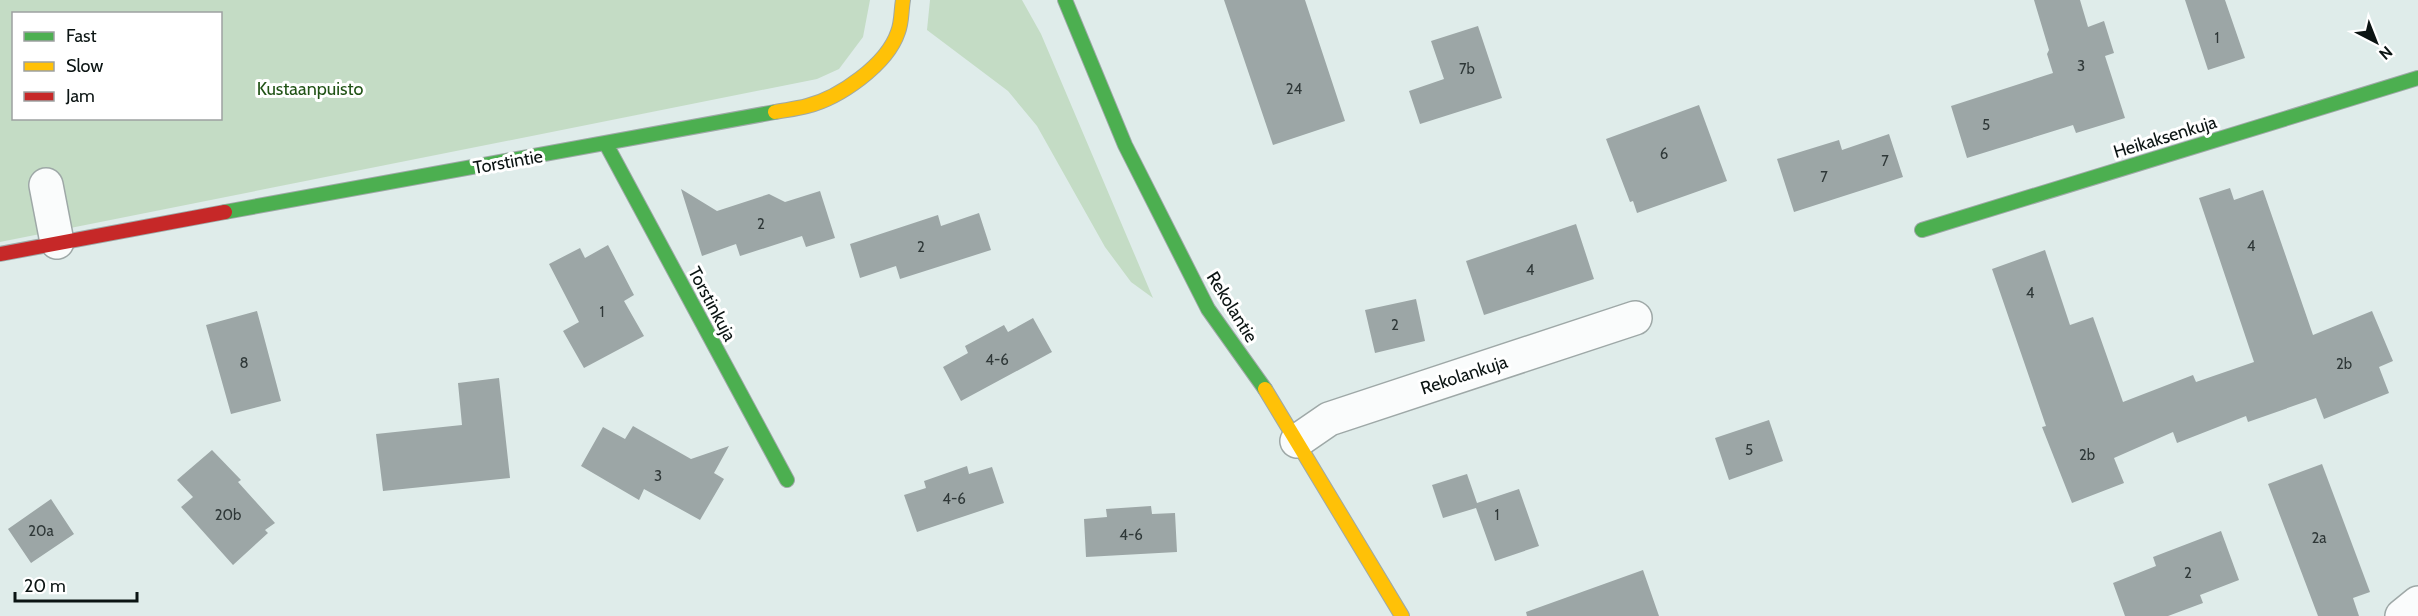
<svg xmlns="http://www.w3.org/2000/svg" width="2418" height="616" font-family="Cabin,sans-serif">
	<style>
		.green { fill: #c4dcc5; fill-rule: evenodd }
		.building { fill: #9ca6a6 }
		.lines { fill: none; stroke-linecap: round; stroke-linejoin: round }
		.street-casing { stroke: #9ea8a7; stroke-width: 36 }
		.fast-casing { stroke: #9ea8a7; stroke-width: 16 }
		.slow-casing { stroke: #9ea8a7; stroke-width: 16 }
		.jam-casing { stroke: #9ea8a7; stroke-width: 16 }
		.street { stroke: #fafcfc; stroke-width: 33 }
		.fast { stroke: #4caf50; stroke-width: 14 }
		.slow { stroke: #ffc107; stroke-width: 14 }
		.jam { stroke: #c62828; stroke-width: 14 }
		.labels { text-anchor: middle; stroke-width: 6; stroke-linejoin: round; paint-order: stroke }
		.number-label { font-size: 15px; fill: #2f3838 }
		.park-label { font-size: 18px; fill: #215316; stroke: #fff }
		.street-label { font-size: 18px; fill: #0b1413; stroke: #fff }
	</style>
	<rect width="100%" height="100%" fill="#dfecea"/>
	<path class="green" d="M0,0H870L863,37L839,69L817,79L0,242ZM14,14H220V118H14Z
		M930,0H1022L1041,34L1153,298L1131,282L1105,247L1037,126L1008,91L927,30Z"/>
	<path class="building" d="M1224,0H1305L1345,121L1273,145Z
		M2034,0H2080L2088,27L2104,21L2114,53L2105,56L2125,118L2076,133L2073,125L1967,158L1951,106L2053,73L2047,54L2049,50Z
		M2185,0H2225L2245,58L2208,70Z
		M1478,26L1502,98L1420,124L1409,91L1444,79L1431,41Z
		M1699,105L1727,181L1637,213L1633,201L1630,202L1606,139Z
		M1889,134L1903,177L1794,212L1777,159L1839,140L1842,150Z
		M2230,188L2234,200L2263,190L2313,335L2372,311L2393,361L2379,367L2389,393L2324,419L2316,398L2248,422L2246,416L2177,443L2173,432L2114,458L2124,483L2072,503L2042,427L2046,426L1992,269L2045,250L2070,325L2093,317L2123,402L2193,375L2196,382L2254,362L2199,198Z
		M681,189L717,211L769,194L785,202L820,191L835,238L806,247L802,236L740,256L736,244L702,256Z
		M979,213L991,250L900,279L896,266L860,278L850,244L938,215L941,226Z
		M1576,224L1594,279L1484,315L1466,261Z
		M608,245L634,295L624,301L644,336L584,368L563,331L579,322L549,264L580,248L585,258Z
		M1416,299L1425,341L1375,353L1365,310Z
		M257,311L281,401L231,414L206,325Z
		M1033,318L1052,352L961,401L943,367L968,353L965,346L1004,325L1008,332Z
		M499,378L510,478L383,491L376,434L462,425L458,383Z
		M1769,420L1783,461L1729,480L1715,438Z
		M633,426L691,459L729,446L714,473L724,479L700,520L644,489L639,500L581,466L603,427L625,439Z
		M212,450L241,480L238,482L275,523L265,530L268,533L233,565L181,507L193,497L177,480Z
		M2322,464L2370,592L2353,598L2359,616H2318L2268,484Z
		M967,466L969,474L992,467L1004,503L917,532L904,495L926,488L924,481Z
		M1467,474L1477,503L1519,489L1539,546L1495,561L1476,508L1443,518L1432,485Z
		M51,499L74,534L31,563L8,529Z
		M1151,506L1152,514L1175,513L1177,552L1086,557L1084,519L1107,517L1106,509Z
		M2221,531L2239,580L2200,595L2203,603L2168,616H2125L2113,583L2156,566L2153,557Z
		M1643,570L1659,616H1527L1526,612Z"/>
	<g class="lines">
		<g class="street-casing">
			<path id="street" d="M46,185L57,242
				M1297,441L1329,419L1635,318
				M2402,616L2418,603"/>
		</g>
		<g class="fast-casing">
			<path id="fast" d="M1065,0L1125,145L1208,309L1265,389
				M606,144L787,480
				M225,212L775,112
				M1922,230L2418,78"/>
		</g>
		<g class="slow-casing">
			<path id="slow" d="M775,112C785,110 796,109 807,106C839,98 887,65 898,32C902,22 901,11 903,0
				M1265,389L1402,616"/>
		</g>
		<g class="jam-casing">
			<path id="jam" d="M0,254L225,212"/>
		</g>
		<use href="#street" class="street"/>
		<use href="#fast" class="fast"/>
		<use href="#slow" class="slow"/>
		<use href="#jam" class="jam"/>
	</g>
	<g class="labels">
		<g class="number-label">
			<text x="2217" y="43">1</text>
			<text x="2081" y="71">3</text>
			<text x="1467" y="74">7b</text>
			<text x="1294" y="94">24</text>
			<text x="1986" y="130">5</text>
			<text x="1664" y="159">6</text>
			<text x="1885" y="166">7</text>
			<text x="1824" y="182">7</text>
			<text x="761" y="229">2</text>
			<text x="2251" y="251">4</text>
			<text x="921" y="252">2</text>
			<text x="1530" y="275">4</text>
			<text x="2030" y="298">4</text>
			<text x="602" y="317">1</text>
			<text x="1395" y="330">2</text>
			<text x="997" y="365">4-6</text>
			<text x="244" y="368">8</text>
			<text x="2344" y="369">2b</text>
			<text x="1749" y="455">5</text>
			<text x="2087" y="460">2b</text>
			<text x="658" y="481">3</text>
			<text x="954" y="504">4-6</text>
			<text x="228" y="520">20b</text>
			<text x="1497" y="520">1</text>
			<text x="41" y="536">20a</text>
			<text x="1131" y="540">4-6</text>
			<text x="2319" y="543">2a</text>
			<text x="2188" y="578">2</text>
		</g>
		<g class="park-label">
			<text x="310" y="95">Kustaanpuisto</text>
		</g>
		<g class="street-label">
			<text transform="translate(2165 137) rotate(-17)" y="6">Heikaksenkuja</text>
			<text transform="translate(508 162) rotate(-10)" y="6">Torstintie</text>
			<text transform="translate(712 304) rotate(62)" y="6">Torstinkuja</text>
			<text transform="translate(1232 307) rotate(58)" y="6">Rekolantie</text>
			<text transform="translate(1464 375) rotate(-18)" y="6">Rekolankuja</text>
		</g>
	</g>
	<rect x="12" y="12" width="210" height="108" fill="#ffffff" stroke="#9da1a1" stroke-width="1.5"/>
	<rect x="24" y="32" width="30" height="9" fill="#4caf50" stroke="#9da1a1" stroke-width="1.5"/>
	<text x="66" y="42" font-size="18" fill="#0b1413">Fast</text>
	<rect x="24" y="62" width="30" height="9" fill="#ffc107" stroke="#9da1a1" stroke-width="1.5"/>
	<text x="66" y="72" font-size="18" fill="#0b1413">Slow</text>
	<rect x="24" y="92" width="30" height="9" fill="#c62828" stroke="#9da1a1" stroke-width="1.5"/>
	<text x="66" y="102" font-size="18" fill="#0b1413">Jam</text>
	<g transform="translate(2376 42) rotate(138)" stroke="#ffffff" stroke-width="4.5" paint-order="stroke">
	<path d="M0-4.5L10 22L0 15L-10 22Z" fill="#0b1413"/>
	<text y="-9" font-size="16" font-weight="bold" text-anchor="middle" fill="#0b1413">N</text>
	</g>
	<path d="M15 592v9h122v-9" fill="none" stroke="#0b1413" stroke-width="3"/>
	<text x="24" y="592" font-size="18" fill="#0b1413" stroke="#ffffff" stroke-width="4.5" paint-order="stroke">20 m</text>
</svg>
